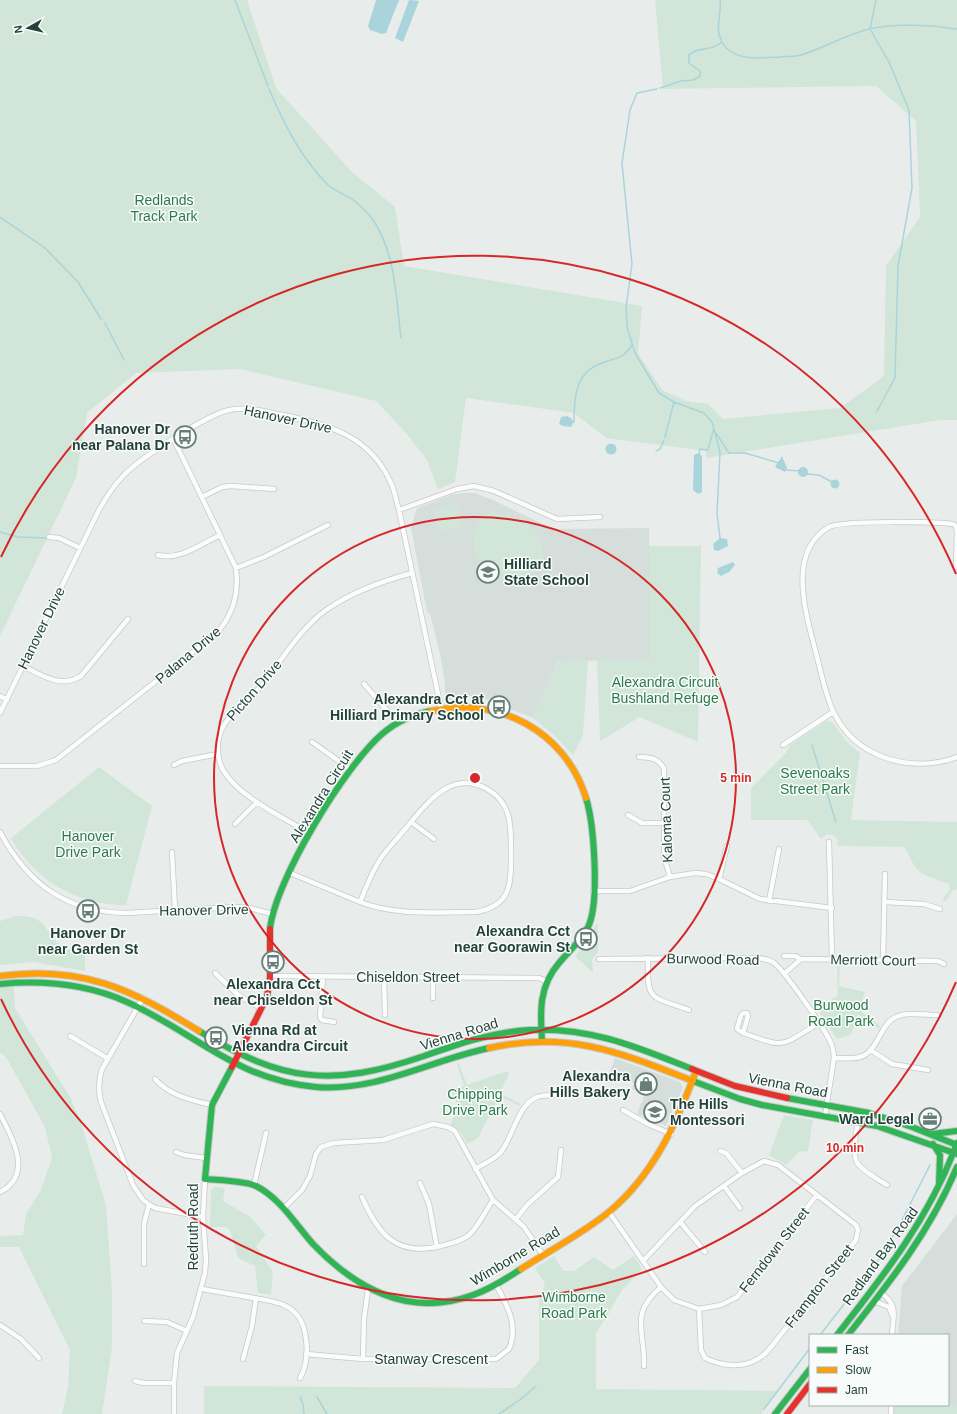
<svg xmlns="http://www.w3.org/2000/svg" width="957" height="1414" font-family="Helvetica,sans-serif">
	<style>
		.built { fill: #d6dedb }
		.green { fill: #d1e6d8 }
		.water { fill: #a9d4db }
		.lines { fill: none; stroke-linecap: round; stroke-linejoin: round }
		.stream { stroke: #a9d4db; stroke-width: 1.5 }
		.street-casing { stroke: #c5cac8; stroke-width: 6 }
		.fast-casing { stroke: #c3cbc8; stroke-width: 8 }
		.slow-casing { stroke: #c3cbc8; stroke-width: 8 }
		.jam-casing { stroke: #c3cbc8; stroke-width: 8 }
		.street { stroke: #fcfcfc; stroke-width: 4.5 }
		.fast { stroke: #30b455; stroke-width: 6 }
		.slow { stroke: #ff9f0a; stroke-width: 6 }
		.jam { stroke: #e5322d; stroke-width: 6 }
		.ring { fill: none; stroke: #d62828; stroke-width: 2 }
		.labels { text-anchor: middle; stroke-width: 3; stroke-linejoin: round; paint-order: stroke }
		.park-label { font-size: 14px; fill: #2d7a4b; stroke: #f7fbf9 }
		.street-label { font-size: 14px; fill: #24423a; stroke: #f7fbf9 }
		.poi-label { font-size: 14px; font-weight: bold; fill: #24423a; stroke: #f7fbf9; text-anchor: end }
		.centre { fill: #d62828; stroke: #f7fbf9; stroke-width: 2 }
		.ring-label { font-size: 12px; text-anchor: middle; font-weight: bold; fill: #d62828; stroke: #f7fbf9; stroke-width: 3; stroke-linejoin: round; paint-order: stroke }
	</style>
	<rect width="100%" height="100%" fill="#e8edeb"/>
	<path class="built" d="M463,493H475L493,500L557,531V529L649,528V660L558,661L533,718L502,706L496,701L470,696L463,700H450L447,699L444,687L445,684L441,658L430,614L427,612L411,528L417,508L451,495Z
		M615,1058L680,1082L683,1087L666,1126L637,1114L645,1094L632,1089L634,1083L609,1074Z
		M924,1108L943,1116L940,1126L934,1128L918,1122Z
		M957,1214V1407L948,1404V1335H898L902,1286Z"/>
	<path class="green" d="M0,0H247L276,88L352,172L395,207L404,266L642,306L638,353L662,390L686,401L708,404L723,419L840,408L884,376L886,266L920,217L916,121L876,86L663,89L655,0H957V420H940L706,458V451L606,438L574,413L466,398L455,482L438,489L427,460L406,433L376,401L240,369L136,373L87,413L76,478L0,636Z
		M456,504L462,526L439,532L434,510Z
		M493,511C504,516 520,519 530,526C542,534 548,562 535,572C530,576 523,576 517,577C499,579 473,562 473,543C473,537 476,530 478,525C481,518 485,514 493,511Z
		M649,546H701L698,742L640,717L600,741L597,660H649Z
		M588,660L583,735L573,755L556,737L533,718L558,661Z
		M826,721L832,722L847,742L860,753L851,820L957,822V889L953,890L946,901L942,900L950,889L949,884C920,873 918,877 905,847L837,846L838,841L835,836L827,834L821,839L807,820H751V788L786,753L790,745Z
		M99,767L152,806L126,905C77,905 35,881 11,838Z
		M16,916C51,915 43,935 64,947C69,951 79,950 85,952V971L34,962L0,965V921Z
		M596,924H598V952L592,959L593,973L575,956L589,940Z
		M837,965H840L839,986L865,992L859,1010L880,1026L879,1029L858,1014L851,1035L837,1039L817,1009L838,995Z
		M14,987L15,1008L70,1097L80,1120L106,1205L112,1291V1347L102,1414H62L68,1387L70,1350L19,1247H0V1236L23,1235L26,1214L41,1190L52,1158L45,1127L6,1057L0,1053V988Z
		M459,1063L467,1085L507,1071L509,1074L500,1093L521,1104L520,1106L499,1096L478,1138L467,1144L461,1132L451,1125L457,1104L451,1090L464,1086L457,1064Z
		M784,1115L813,1120L808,1151L799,1152L786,1165L769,1155Z
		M214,1187L225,1188L223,1201L249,1216L266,1235L256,1246L273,1272L271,1295L258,1293L255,1266L238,1258L230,1230L225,1227H210L211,1190Z
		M554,1256L563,1271H574L594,1257L613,1270L634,1256L642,1269L622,1290L596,1334V1389L779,1391L761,1414H204V1386L515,1388L539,1360V1302L545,1283L535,1268Z
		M948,1404L957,1407V1414H894V1405H948Z"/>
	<path class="water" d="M376,0H399L386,33L382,34L370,30L368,26Z
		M409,0L419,1L403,42L395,38Z
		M567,416L571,418L574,422L571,427L563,426L559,424L561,417Z
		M605.5 449a5.5 5.5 0 1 1 11 0a5.5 5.5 0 1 1-11 0Z
		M699,453L702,456V492L698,494L693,490L694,455Z
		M782,456L787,468L785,472L775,467Z
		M798 472a5 5 0 1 1 10 0a5 5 0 1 1-10 0Z
		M830.5 484a4.5 4.5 0 1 1 9 0a4.5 4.5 0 1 1-9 0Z
		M720,538L727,539L728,546L718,551L714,550L713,544Z
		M733,562L735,565L729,572L721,576L717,573L718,568Z"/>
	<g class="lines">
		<path class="stream" d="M235,0L268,86
			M720,0C722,15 714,27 722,42C732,62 761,58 780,57C786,56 794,57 801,55C824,48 845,35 869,29C895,23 931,25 957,29
			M876,0L870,29L889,62L909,110L912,188L898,266L895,378L877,411
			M660,88L681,81L693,80L700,76V71L689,63V55C697,46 711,52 722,42
			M269,89C284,124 301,158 328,185C335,191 344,194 352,199C359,204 370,215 375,223C396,257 396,299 401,338
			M657,89L637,93L630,110L622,163L632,264L626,308L627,327L635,353L659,393L674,402L704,413L712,422L720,452L717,514L720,538
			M0,217L45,248L78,282L101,319
			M105,323L124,360
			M574,422C574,398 575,372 602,363C617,357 622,360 632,345
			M716,433L729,453H745L779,463
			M665,437L674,402
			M656,451L660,449L664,440
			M699,453L700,449L708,450L713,431
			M786,470L800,471
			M807,474L819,475L832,482
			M0,532L18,537L48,538
			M812,745L836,822
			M820,1335L880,1258L902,1220L930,1165
			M300,1397L303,1404L304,1414
			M317,1397L327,1414
			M764,1409L810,1348
			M499,1414L521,1399L536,1386"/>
		<g class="street-casing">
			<path id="street" d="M202,497L222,487L231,486L274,489
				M399,510L457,489L474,486L494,491L557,519L600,517
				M49,537L59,538L80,548
				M158,555C179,561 201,544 220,535
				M956,567L957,531L956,526L953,524C934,522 841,520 829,527C786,552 806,614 816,653C821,672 825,693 833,711C855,758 911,774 957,757
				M236,568L264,557L328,525
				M23,666C42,675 61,689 81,676L128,619
				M364,684L398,723
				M0,696L7,700
				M0,713L98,512C105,499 113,486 124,475C140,458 207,415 229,410C247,406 266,412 283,415C330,425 370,436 391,483C395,491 396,501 399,510L441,708
				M312,742L350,769
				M783,745L833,712
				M639,757C649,757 659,758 664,769V856L670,877
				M174,765L182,761L218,754
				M0,766H37L56,760L217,633C234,613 239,593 236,568L174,440
				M628,815L642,823H664
				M411,822L434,839
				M235,824L257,802
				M0,832C28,884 66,912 126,913L236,907L250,908L272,914
				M309,833C283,817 230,793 220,763C216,751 217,736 224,725C231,712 245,704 255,693C279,666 297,631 326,610C352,592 382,581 412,573
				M829,842L832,959
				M172,852L175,910
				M290,873L360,902C396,916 438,912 476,912C510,906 511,886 511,856C511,829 513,803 487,789C451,769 427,803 406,828C398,838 388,848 381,858C372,871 366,888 360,902
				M719,879L727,846
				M593,891H630L670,877L695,873L706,874L719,879L760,899L832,908
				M769,901L779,849
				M884,902L924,904L940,909
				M784,956H795L801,959
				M648,958C647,1002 650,996 689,1010
				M599,959L752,958C759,958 766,958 773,962C784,970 825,1029 831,1043C833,1048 834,1052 834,1058L825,1116
				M883,960L885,874
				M215,973L237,994L262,1009
				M785,973L801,959L938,961L944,964
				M270,976L539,978L546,981
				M323,977L320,1017L322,1020L334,1022
				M384,977L385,1015
				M433,977V998
				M143,998L102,1069C98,1081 98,1090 101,1102L133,1185L143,1200L155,1208L203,1217
				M743,1013H747L748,1016L743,1033L737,1029L741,1015Z
				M743,1033C788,1049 780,1046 819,1023
				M70,1036L107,1058
				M872,1051L892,1064L928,1070
				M834,1058C865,1059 867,1059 882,1032C885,1026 889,1021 894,1018C905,1011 924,1015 937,1015
				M155,1079C170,1096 191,1100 212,1105
				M623,1110L648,1124L671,1134
				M860,1111C858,1124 850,1154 858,1164C865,1173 878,1179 887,1185
				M0,1114C12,1137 34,1175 0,1192
				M720,1151L726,1153L742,1173
				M176,1152L184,1155L206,1158
				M475,1169C484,1164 494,1160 501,1152C512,1138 519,1103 537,1097C545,1094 556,1095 565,1095
				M420,1183L429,1204L437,1247
				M254,1185L266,1133
				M724,1186L740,1208
				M362,1197C378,1234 396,1257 441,1246C450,1243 461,1242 469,1235C479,1226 485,1211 493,1200
				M283,1209L302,1190L310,1176L316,1154L321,1147L334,1143L383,1140L433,1124L448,1127L455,1131L493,1200L524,1227L543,1255
				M609,1212L661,1287L674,1300L699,1309L721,1305L737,1297L816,1196
				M516,1219L527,1205L558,1177L561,1150
				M681,1223L705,1252
				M643,1261L695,1206L742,1173L764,1161L778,1165L856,1225L858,1230L856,1240L767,1352C749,1369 726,1368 705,1358L701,1350L699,1309
				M144,1264V1224L149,1204
				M202,1289C217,1292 233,1294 248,1297C277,1302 302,1303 306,1339C308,1352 306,1368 300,1378
				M881,1293C899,1305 893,1316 892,1335
				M874,1301L889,1307L892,1315
				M144,1321L167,1322L187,1331
				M0,1325L21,1339L39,1358
				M306,1354L363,1359H496L509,1349C519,1325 507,1305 496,1285
				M243,1359L252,1326L256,1298
				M363,1359L364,1319L368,1289
				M644,1366C645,1330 629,1314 661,1287
				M135,1381L144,1383H174
				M174,1414V1383L177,1353L193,1317L205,1273L206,1259L203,1217L205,1179
				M891,1414V1405"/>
		</g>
		<g class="fast-casing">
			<path id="fast" d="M270,929C275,880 345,766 382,734C396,722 414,714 431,711
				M0,984C43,980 87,984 127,1002C196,1033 236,1080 316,1087C377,1092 431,1060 489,1048
				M199,1031C282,1082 331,1088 424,1056C458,1044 492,1032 529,1030C591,1027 637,1047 692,1069
				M542,1040C540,1011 539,986 559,963C569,951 581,941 588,927C600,903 594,824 586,798
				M232,1067L212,1105L205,1179C217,1180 246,1181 256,1186C280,1198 296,1225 313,1244C356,1289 410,1318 473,1295C490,1289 506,1279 521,1269
				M693,1081L740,1099L762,1105L877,1126L957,1154
				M787,1098L869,1113L912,1127L957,1145
				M932,1134L957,1131
				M933,1144L940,1155L939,1184
				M837,1335C885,1274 930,1217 957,1143
				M848,1335C890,1282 931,1230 957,1167
				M775,1414L810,1369"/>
		</g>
		<g class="slow-casing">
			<path id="slow" d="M431,711C499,696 565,731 586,798
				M0,976C82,965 131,989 199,1031
				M489,1048C569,1030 621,1053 693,1081
				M521,1269C549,1251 585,1232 610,1211C654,1174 676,1124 696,1071"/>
		</g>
		<g class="jam-casing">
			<path id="jam" d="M232,1067L267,997L270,977V929
				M692,1069L735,1086L787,1098
				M787,1414L810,1384"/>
		</g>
		<use href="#street" class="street"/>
		<use href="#fast" class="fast"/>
		<use href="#slow" class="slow"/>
		<use href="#jam" class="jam"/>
	</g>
	<g class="ring">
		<circle cx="475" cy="778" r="261"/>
		<path d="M956 982A523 523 0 0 1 1 999M1 557A523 523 0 0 1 956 574"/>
	</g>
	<defs>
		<g id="bus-ring" transform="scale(1.15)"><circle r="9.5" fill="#f7fbf9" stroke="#697e78" stroke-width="1.5"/><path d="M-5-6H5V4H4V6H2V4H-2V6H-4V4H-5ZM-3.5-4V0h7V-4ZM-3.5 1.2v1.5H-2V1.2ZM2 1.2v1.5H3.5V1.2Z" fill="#697e78"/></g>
		<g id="school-ring" transform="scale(1.15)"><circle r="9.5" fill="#f7fbf9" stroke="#697e78" stroke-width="1.5"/><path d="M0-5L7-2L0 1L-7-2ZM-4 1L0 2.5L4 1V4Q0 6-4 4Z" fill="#697e78"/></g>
		<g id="shop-ring" transform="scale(1.15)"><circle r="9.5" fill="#f7fbf9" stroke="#697e78" stroke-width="1.5"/><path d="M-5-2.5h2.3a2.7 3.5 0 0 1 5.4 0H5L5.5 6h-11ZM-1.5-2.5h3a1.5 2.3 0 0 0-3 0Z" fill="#697e78"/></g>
		<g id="office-ring" transform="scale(1.15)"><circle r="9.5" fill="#f7fbf9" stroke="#697e78" stroke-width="1.5"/><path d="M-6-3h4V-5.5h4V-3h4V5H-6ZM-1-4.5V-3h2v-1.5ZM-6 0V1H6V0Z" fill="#697e78"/></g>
	</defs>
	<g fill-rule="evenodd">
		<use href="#bus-ring" x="185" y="437"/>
		<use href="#school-ring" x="488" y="572"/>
		<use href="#bus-ring" x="499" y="707"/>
		<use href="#bus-ring" x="88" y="911"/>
		<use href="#bus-ring" x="586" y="939"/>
		<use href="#bus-ring" x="273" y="962"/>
		<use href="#bus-ring" x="216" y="1038"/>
		<use href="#shop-ring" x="646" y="1084"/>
		<use href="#school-ring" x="655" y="1112"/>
		<use href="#office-ring" x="930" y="1119"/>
	</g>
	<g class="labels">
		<g class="park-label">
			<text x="164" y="205">Redlands<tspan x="164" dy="16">Track Park</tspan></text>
			<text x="665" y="687">Alexandra Circuit<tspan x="665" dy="16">Bushland Refuge</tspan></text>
			<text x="815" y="778">Sevenoaks<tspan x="815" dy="16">Street Park</tspan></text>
			<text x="88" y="841">Hanover<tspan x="88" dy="16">Drive Park</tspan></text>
			<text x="841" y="1010">Burwood<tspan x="841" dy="16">Road Park</tspan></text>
			<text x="475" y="1099">Chipping<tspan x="475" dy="16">Drive Park</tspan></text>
			<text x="574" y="1302">Wimborne<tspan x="574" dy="16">Road Park</tspan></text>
		</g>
		<g class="street-label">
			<text transform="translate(288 419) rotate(12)" y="5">Hanover Drive</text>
			<text transform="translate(41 628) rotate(-64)" y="5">Hanover Drive</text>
			<text transform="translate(188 655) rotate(-40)" y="5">Palana Drive</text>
			<text transform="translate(254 690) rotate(-49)" y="5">Picton Drive</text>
			<text transform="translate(321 796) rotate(-58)" y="5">Alexandra Circuit</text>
			<text transform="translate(666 820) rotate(-92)" y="5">Kaloma Court</text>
			<text transform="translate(204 910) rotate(-1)" y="5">Hanover Drive</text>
			<text transform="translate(713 959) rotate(1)" y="5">Burwood Road</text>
			<text transform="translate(873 960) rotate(1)" y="5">Merriott Court</text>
			<text x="408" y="982">Chiseldon Street</text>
			<text transform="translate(459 1034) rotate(-17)" y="5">Vienna Road</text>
			<text transform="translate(788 1085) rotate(11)" y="5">Vienna Road</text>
			<text transform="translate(193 1227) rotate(-90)" y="5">Redruth Road</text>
			<text transform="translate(774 1250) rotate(-52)" y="5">Ferndown Street</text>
			<text transform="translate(515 1256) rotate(-31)" y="5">Wimborne Road</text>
			<text transform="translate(880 1256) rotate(-54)" y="5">Redland Bay Road</text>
			<text transform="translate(819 1286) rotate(-52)" y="5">Frampton Street</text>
			<text x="431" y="1364">Stanway Crescent</text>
		</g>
		<g class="poi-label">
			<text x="170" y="434">Hanover Dr<tspan x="170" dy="16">near Palana Dr</tspan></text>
			<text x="504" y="569" text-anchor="start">Hilliard<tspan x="504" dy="16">State School</tspan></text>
			<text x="484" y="704">Alexandra Cct at<tspan x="484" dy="16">Hilliard Primary School</tspan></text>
			<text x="570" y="936">Alexandra Cct<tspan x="570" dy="16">near Goorawin St</tspan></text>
			<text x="88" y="938" text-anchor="middle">Hanover Dr<tspan x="88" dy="16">near Garden St</tspan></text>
			<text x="273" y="989" text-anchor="middle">Alexandra Cct<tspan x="273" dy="16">near Chiseldon St</tspan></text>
			<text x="232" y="1035" text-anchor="start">Vienna Rd at<tspan x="232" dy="16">Alexandra Circuit</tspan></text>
			<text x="630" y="1081">Alexandra<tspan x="630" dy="16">Hills Bakery</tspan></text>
			<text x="670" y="1109" text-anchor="start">The Hills<tspan x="670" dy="16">Montessori</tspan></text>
			<text x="914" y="1124">Ward Legal</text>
		</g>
	</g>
	<circle cx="475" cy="778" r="6" class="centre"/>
	<g class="ring-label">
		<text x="736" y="782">5 min</text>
		<text x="845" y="1152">10 min</text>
	</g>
	<rect x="809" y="1334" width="140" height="72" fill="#f7fbf9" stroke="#a3b1ad"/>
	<rect x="817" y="1347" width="20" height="6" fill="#30b455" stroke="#a3b1ad"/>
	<text x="845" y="1354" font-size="12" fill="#24423a">Fast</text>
	<rect x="817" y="1367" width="20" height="6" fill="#ff9f0a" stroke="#a3b1ad"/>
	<text x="845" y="1374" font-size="12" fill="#24423a">Slow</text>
	<rect x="817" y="1387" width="20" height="6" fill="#e5322d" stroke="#a3b1ad"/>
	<text x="845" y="1394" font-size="12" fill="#24423a">Jam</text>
	<g transform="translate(28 28) rotate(262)" stroke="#f7fbf9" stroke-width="3" paint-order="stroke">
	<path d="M0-3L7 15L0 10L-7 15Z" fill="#24423a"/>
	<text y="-6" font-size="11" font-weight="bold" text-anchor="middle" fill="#24423a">N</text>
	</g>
</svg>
